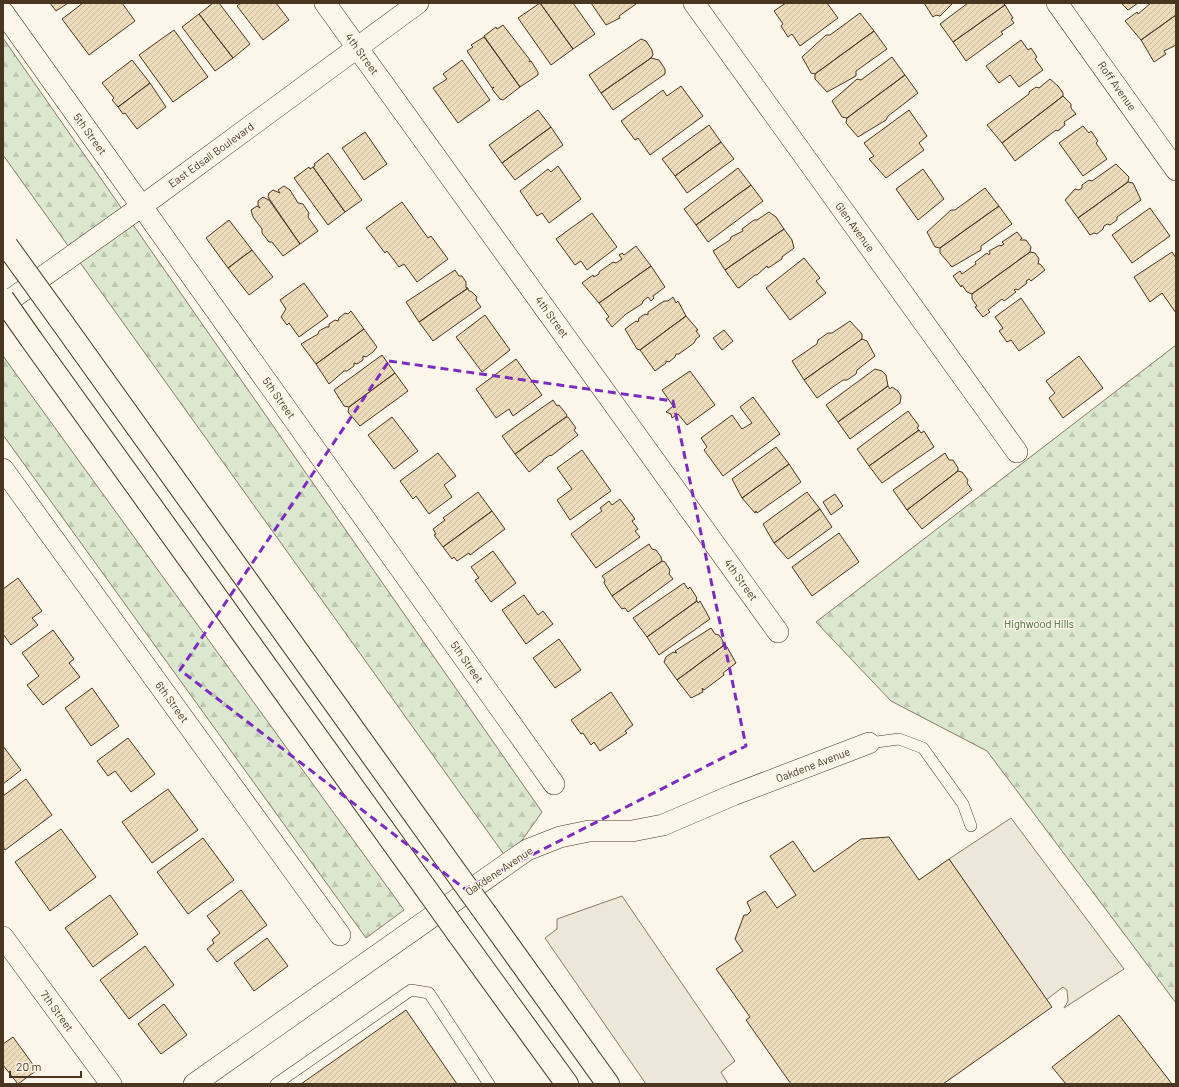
<svg xmlns="http://www.w3.org/2000/svg" width="1179" height="1087" font-family="Barlow,sans-serif">
	<style>
		.forest { fill: url(#forest-firs); stroke: #887966 }
		.parking { fill: #ede7d9; stroke: #887966 }
		.building { fill: url(#building-hatch); stroke: #4a3520 }
		.lines { fill: none; stroke-linecap: round; stroke-linejoin: round }
		.lane-casing { stroke: #4a3520; stroke-width: 12 }
		.street-casing { stroke: #4a3520; stroke-width: 22 }
		.highway-casing { stroke: #4a3520; stroke-width: 24 }
		.lane { stroke: #fbf6e9; stroke-width: 11 }
		.street { stroke: #fbf6e9; stroke-width: 21 }
		.highway { stroke: #fbf6e9; stroke-width: 22 }
		.highway-bridge-casing { stroke: #4a3520; stroke-width: 24; stroke-linecap: butt }
		.highway-bridge { stroke: #fbf6e9; stroke-width: 22 }
		.marked { fill: none; stroke: #7b2cbf; stroke-width: 3; stroke-dasharray: 8 5; stroke-linejoin: round }
		.labels { text-anchor: middle; stroke-width: 3; stroke-linejoin: round; paint-order: stroke }
		.street-label { font-size: 11px; fill: #4a3520; stroke: #fbf6e9 }
		.park-label { font-size: 11px; fill: #436837; stroke: #fbf6e9 }
	</style>
	<defs>
		<pattern id="forest-firs" width="22" height="20" patternUnits="userSpaceOnUse"><rect width="22" height="20" fill="#dce7d0"/><path d="M5 1l3.5 6h-7zM16 11l3.5 6h-7z" fill="#bec7b2"/></pattern>
		<pattern id="building-hatch" width="6" height="6" patternUnits="userSpaceOnUse"><rect width="6" height="6" fill="#ecdcbc"/><path d="M-1 1l2-2M0 6l6-6M5 7l2-2" fill="none" stroke="#ccbda1"/></pattern>
	</defs>
	<rect width="100%" height="100%" fill="#fbf6e9"/>
	<path class="forest" d="M3,38L542,812L508,860L3,155Z
		M1176,345V1003L987,751L891,701L816,622Z
		M3,356L404,910L366,938L3,435Z"/>
	<path class="parking" d="M1011,818L1124,969L1064,1008L1068,1001L1067,990L1063,987L1046,1000L949,859Z
		M622,896L735,1061L721,1072L728,1084H646L545,938L557,929V919Z"/>
	<path class="building" d="M50,3H68L56,11Z
		M83,3H122L135,21L89,55L62,19Z
		M213,3H219L250,44L233,58L199,14Z
		M241,3H276L289,20L263,40L237,6Z
		M540,3H573L595,34L573,49Z
		M540,3L573,49L551,65L518,18Z
		M591,3H635L636,4L619,16L620,18L606,25Z
		M786,3H827L838,18L800,46L792,34L788,37L781,26L783,24L774,11Z
		M924,3H953L940,16L936,15L933,17Z
		M968,3H1003L1005,5L953,42L940,24Z
		M1121,3H1138L1128,10Z
		M1151,3H1176V15L1141,40L1125,21L1137,12L1138,14Z
		M1005,5L1013,18L1011,19L1014,23L1001,32L1003,34L966,61L953,42Z
		M860,13L874,31L815,74L811,73L802,57L826,35H830Z
		M199,14L233,58L215,71L182,27Z
		M1176,15V45L1164,51L1166,54L1154,62L1141,40Z
		M503,25L530,60L529,62L531,61L538,72V75L520,87L484,36L496,27L497,29Z
		M174,30L208,77L173,102L139,55Z
		M874,31L887,49L856,71V76L827,92L815,79V74Z
		M484,37L520,87L503,100L500,99L492,89L494,87L492,88L467,51L473,47L471,45Z
		M641,39L646,41L652,50L653,55L651,58L601,93L589,75Z
		M1021,40L1028,50L1031,48L1037,57L1035,59L1043,70L1019,87L1010,75L999,83L986,66Z
		M892,57L905,75L847,118L842,117L832,101L857,79L861,80Z
		M651,58L659,60L665,69V74L613,110L601,93Z
		M132,60L150,83L118,107L112,100L114,98L102,83Z
		M462,60L490,100L458,123L433,88L447,79L443,74Z
		M905,75L918,93L888,116L886,120L858,137L846,123L847,118Z
		M1050,79L1058,86L1063,93V96L1002,143L987,125L1029,94V92L1036,87L1039,88Z
		M150,83L166,107L137,129L125,113L123,114L118,107Z
		M681,86L703,116L650,155L638,138L635,140L621,121L663,90L667,96Z
		M1063,96L1071,104V108L1076,114L1064,122L1065,125L1058,131L1056,130L1015,161L1002,143Z
		M538,110L551,127L502,163L489,145Z
		M909,110L927,136L919,143L924,150L886,178L869,159L874,156L864,143Z
		M709,125L721,142L675,176L662,159Z
		M1083,126L1089,133L1091,131L1098,141L1096,143L1107,159L1083,176L1059,143Z
		M551,127L563,145L515,180L502,163Z
		M365,132L387,164L364,180L342,148Z
		M721,142L734,159L687,193L675,176Z
		M328,153L362,200L345,212L313,167L315,166L314,164Z
		M1116,164L1129,177L1128,182L1078,218L1065,200L1075,189L1079,190L1082,188V185L1089,180L1092,181Z
		M558,166L581,199L549,223L542,213L537,216L520,191L548,169L551,172Z
		M309,167L310,169L313,167L345,212L328,225L294,178Z
		M738,168L751,185L696,225L684,209Z
		M923,169L944,199L918,220L896,189Z
		M1128,182L1133,183L1141,200L1117,217V220L1110,225L1107,224L1104,226L1103,229L1097,234L1094,233L1090,235L1078,218Z
		M751,185L763,201L708,242L696,225Z
		M284,186L290,190L298,203L303,204L309,213L308,217L318,231L300,244L268,197L269,193L273,190L280,193L278,190Z
		M985,188L999,206L940,248L935,247L927,232L951,210H955Z
		M263,197L269,200L300,244L283,256L272,242H269L262,233V229L253,217L251,210L257,206L260,208L258,205V201Z
		M402,202L428,238L431,236L448,259L417,282L404,264L399,267L387,251L385,253L366,228Z
		M999,206L1012,224L981,246V250L952,267L940,253V248Z
		M1150,208L1170,236L1132,263L1112,235Z
		M769,212L776,217L784,229L725,270L713,251L730,240L731,237L743,231L742,229L754,220H757Z
		M592,213L617,247L587,270L581,261L575,265L556,239Z
		M229,220L252,250L228,268L206,238Z
		M784,229L792,240L794,248L782,257V259L768,268L767,266L757,275H755L739,288L737,287L725,270Z
		M1017,232L1022,238L1020,240H1026L1031,247L1030,252L972,294L967,292L962,285L961,287L953,276L960,271L962,274L976,264L975,262L987,253L989,255L990,253L989,251L1000,245L1001,246L1004,244L1002,242Z
		M636,246L651,266L599,303L582,283L593,275L594,277L599,274V272L613,262L616,263L622,259L619,255L622,253L624,255Z
		M252,250L273,277L249,295L228,268Z
		M1030,252L1035,253L1039,259L1038,264H1040L1045,270L1031,281L1029,279L1026,281L1027,283L1018,290L1016,289L1014,290L1016,292L1004,301L1002,299L988,310L990,312L983,317L975,307L977,306L972,299V294Z
		M1172,252L1176,258V313L1162,293L1150,302L1134,277Z
		M804,258L820,278L816,281L826,293L790,320L766,288Z
		M651,266L665,287L653,296L654,298L651,301L648,297L643,301L642,304L626,314L612,327L606,319L609,317L599,303Z
		M455,270L459,276H462L466,282V288H468L419,322L406,302Z
		M304,283L328,316L299,337L289,323L287,325L281,317L286,309L280,300Z
		M468,288V290L472,292L477,297L476,300L481,307L433,341L419,322Z
		M673,297L676,303L678,301L686,316L640,350L637,349L625,329L636,321L638,322L639,318L645,314L648,315V312L664,301H668Z
		M1021,298L1045,333L1019,351L1011,340L1007,342L999,331L1003,328L995,317Z
		M351,311L364,329L316,364L301,344L318,334L319,331L326,327H329V324L335,320L338,321L339,318L345,313L348,314Z
		M485,315L510,350L482,372L456,337Z
		M686,316L698,330L696,331L700,336L696,339L694,343L679,354H676L675,357L669,362L666,361V363L655,371L640,350Z
		M850,321L862,334V339L804,380L792,361L817,344L818,340L828,333H832Z
		M364,329L377,347L373,352L366,357L363,356V360L357,364L354,363V366L347,371H344L329,384L316,364Z
		M724,330L733,341L722,350L713,338Z
		M862,339L867,341L875,356L857,370L856,374L847,380H843L817,398L804,380Z
		M382,355L395,373L349,407L344,406L334,390Z
		M1079,356L1103,388L1063,418L1049,398L1055,393L1046,381Z
		M516,359L542,395L513,416L509,409L496,418L476,389Z
		M875,369L882,371L886,375L888,386L838,422L826,405Z
		M690,371L715,405L687,425L678,414L672,418L671,414L666,412L673,406L662,390Z
		M395,373L408,391L360,426L348,412L349,407Z
		M888,386L890,389L892,387L898,391L901,396L900,403L850,439L838,422Z
		M753,397L780,434L723,476L704,450L707,447L701,438L732,415L742,429L752,423L740,407Z
		M553,400L557,406L559,405L567,415L566,417L515,454L502,436Z
		M908,411L919,426L917,428L919,430L869,466L857,449Z
		M392,417L418,451L394,469L368,435Z
		M566,417H568L576,428L574,430L578,435L551,456L550,455L543,460V461L529,472L515,454Z
		M919,430L921,433L924,431L934,447L882,483L869,466Z
		M776,447L789,464L742,498L732,479Z
		M582,450L611,491L570,520L557,500L572,489L557,468Z
		M438,453L456,476L444,485L452,497L429,514L416,496L413,499L400,481Z
		M945,453L949,460H953L958,468V471L907,510L893,490Z
		M789,464L801,482L757,513L756,511L755,513L742,498Z
		M958,471L962,472L968,480L967,483L972,490L922,529L907,510Z
		M478,492L492,511L443,547L434,535L436,534L433,529L445,520L443,518Z
		M807,492L820,509L774,543L763,524Z
		M835,494L843,506L831,515L823,502Z
		M620,499L635,519L632,521L638,529L635,531L640,537L596,568L571,534L602,511L600,508L609,501L612,505Z
		M820,509L832,527L788,559L786,557L774,543Z
		M492,511L505,529L470,555L469,553L457,561L454,557L452,559L443,547Z
		M839,533L859,562L812,596L792,567Z
		M649,544L652,549L656,550L661,557L662,561L612,596L604,583L605,580L602,576Z
		M493,551L516,583L491,602L475,580L479,578L471,567Z
		M662,561L665,562L670,570L669,574L673,579L628,612L625,608L622,609L612,596Z
		M18,578L42,611L32,618L38,625L11,645L3,634V589Z
		M684,583L688,589L690,587L697,598L696,599L697,601L647,637L633,618Z
		M524,595L538,615L543,611L553,624L526,644L502,610Z
		M697,601L698,603L700,601L710,619L659,655L647,637Z
		M711,628L715,634L719,635L723,641V646L677,680L664,662L666,657L673,652L677,653L675,651Z
		M53,630L74,659L69,663L80,677L43,705L27,685L39,676L22,653Z
		M559,639L581,670L555,688L533,658Z
		M723,646L727,647L736,663L723,673L724,675L704,690L702,688L703,692L691,698L677,680Z
		M92,688L119,726L91,746L65,708Z
		M611,692L633,725L625,731L627,733L600,751L594,742L591,745L583,733L581,734L571,720Z
		M128,738L155,774L131,792L115,771L108,776L97,761Z
		M3,746L21,770L3,784Z
		M26,779L52,815L5,850L3,847V796Z
		M168,789L198,830L152,863L122,822Z
		M61,829L96,877L50,911L15,862Z
		M889,837L919,880L949,859L1052,1007L943,1084H791L746,1020L750,1017L716,969L743,951L735,939L744,915H747L751,911L747,902L765,891L777,908L796,895L770,856L793,841L814,872L861,839Z
		M203,838L234,880L188,914L157,872Z
		M241,890L267,925L217,962L207,949L214,943L212,940L220,933L207,916Z
		M110,895L138,934L93,967L65,928Z
		M267,938L288,966L254,991L234,963Z
		M145,946L174,985L129,1019L100,980Z
		M164,1004L187,1035L161,1054L138,1024Z
		M406,1010L457,1084H301Z
		M1119,1015L1172,1084H1066L1052,1067Z
		M13,1037L37,1070L18,1084L3,1065V1044Z"/>
	<g class="lines">
		<g class="lane-casing">
			<path id="lane" d="M869,743L899,739L923,748L963,804L971,826
				M276,1084L411,990L429,993L489,1084"/>
		</g>
		<g class="street-casing">
			<path id="street" d="M325,3L778,632
				M694,3L1017,452
				M1057,3L1176,170
				M3,12L554,784
				M3,305L142,206L418,3
				M3,469L340,935
				M3,937L111,1084
				M194,1084L527,850L560,837L589,831H632L663,825L733,795L869,743"/>
		</g>
		<g class="highway-casing">
			<path id="highway" d="M59,318L452,867
				M31,339L424,886
				M486,914L608,1084
				M459,935L567,1084"/>
		</g>
		<use href="#lane" class="lane"/>
		<use href="#street" class="street"/>
		<use href="#highway" class="highway"/>
		<g class="highway-bridge-casing">
			<path id="highway-bridge" d="M7,246L59,318
				M3,299L31,339
				M452,867L486,914
				M424,886L459,935"/>
		</g>
		<use href="#highway-bridge" class="highway-bridge"/>
	</g>
	<path class="marked" d="M389,361L673,401L746,746L465,889L180,670Z"/>
	<g class="labels">
		<g class="street-label">
			<text transform="translate(362 54) rotate(54)" y="4">4th Street</text>
			<text transform="translate(1117 86) rotate(55)" y="4">Roff Avenue</text>
			<text transform="translate(90 134) rotate(54)" y="4">5th Street</text>
			<text transform="translate(211 155) rotate(-36)" y="4">East Edsall Boulevard</text>
			<text transform="translate(855 227) rotate(54)" y="4">Glen Avenue</text>
			<text transform="translate(552 317) rotate(54)" y="4">4th Street</text>
			<text transform="translate(279 398) rotate(55)" y="4">5th Street</text>
			<text transform="translate(741 580) rotate(54)" y="4">4th Street</text>
			<text transform="translate(467 662) rotate(55)" y="4">5th Street</text>
			<text transform="translate(172 702) rotate(54)" y="4">6th Street</text>
			<text transform="translate(813 765) rotate(-21)" y="4">Oakdene Avenue</text>
			<text transform="translate(499 871) rotate(-34)" y="4">Oakdene Avenue</text>
			<text transform="translate(57 1011) rotate(54)" y="4">7th Street</text>
		</g>
		<g class="park-label">
			<text x="1039" y="628">Highwood Hills</text>
		</g>
	</g>
	<rect width="1179" height="1087" fill="none" stroke="#4a3520" stroke-width="8"/>
	<path d="M10 1071v6h71v-6" fill="none" stroke="#4a3520" stroke-width="2"/>
	<text x="16" y="1071" font-size="12" fill="#4a3520" stroke="#fbf6e9" stroke-width="3" paint-order="stroke">20 m</text>
</svg>
